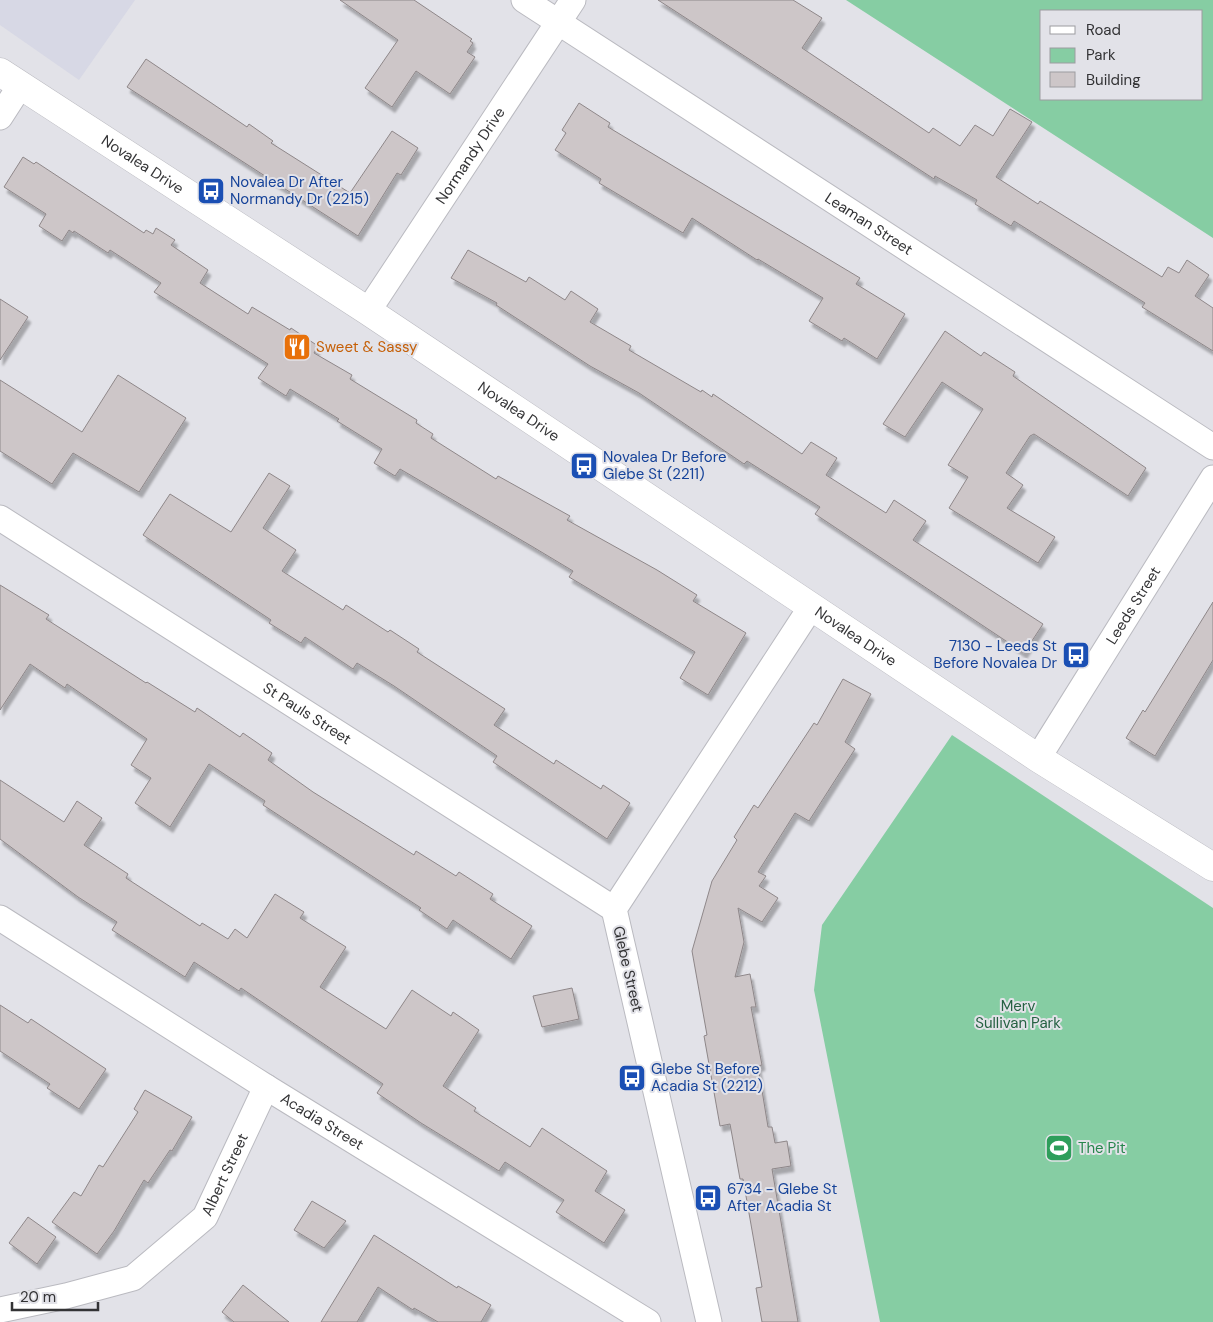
<svg xmlns="http://www.w3.org/2000/svg" width="1213" height="1322" font-family="'DM Sans',sans-serif">
	<style>
		.built { fill: #d7d8e5 }
		.green { fill: #86cda3; fill-rule: evenodd }
		.building { fill: #cdc6c8; stroke: #8e8789; filter: url(#shadow) }
		.lines { fill: none; stroke-linecap: round; stroke-linejoin: round }
		.street-casing { stroke: #babac0; stroke-width: 27 }
		.secondary-casing { stroke: #babac0; stroke-width: 29 }
		.street { stroke: #fff; stroke-width: 25 }
		.secondary { stroke: #fff; stroke-width: 28 }
		.labels { text-anchor: middle; stroke-width: 4; stroke-linejoin: round; paint-order: stroke }
		.street-label { font-size: 15px; fill: #333335; stroke: #e2e2e8 }
		.transit-label { font-size: 15px; fill: #164399; stroke: #e2e2e8; text-anchor: start }
		.food-label { font-size: 15px; fill: #c56008; stroke: #e2e2e8; text-anchor: start }
		.park-label { font-size: 15px; fill: #256142; stroke: #e2e2e8 }
		.leisure-label { font-size: 15px; fill: #27864d; stroke: #e2e2e8; text-anchor: start }
	</style>
	<defs>
		<filter id="shadow"><feDropShadow dx="3" dy="5.5" stdDeviation="1" flood-color="#0004"/></filter>
	</defs>
	<rect width="100%" height="100%" fill="#e2e2e8"/>
	<path class="built" d="M0,0H135L79,80L0,25Z"/>
	<path class="green" d="M846,0H1213V238ZM1042,11H1202V99H1042Z
		M952,735L1213,908V1322H880L814,990L822,925Z"/>
	<path class="building" d="M340,0H414L472,39L470,41L473,43L467,52L475,57L450,94L416,71L392,107L365,88L398,40Z
		M658,0H793L822,18L802,48L929,133L933,128L960,146L975,125L993,136L1010,109L1032,122L996,177L1038,204L1040,201L1162,277L1168,267L1179,273L1187,260L1209,275L1195,296L1213,308V351L1142,307L1145,303L1014,221L1011,226L975,204L977,200L935,176L934,179Z
		M146,59L247,127L249,124L273,141L271,143L350,193L392,131L418,148L401,175L397,173L358,236L127,87Z
		M579,103L610,123L608,127L860,278L856,284L905,314L877,359L844,338L842,341L809,321L823,298L758,259L757,260L692,218L683,233L599,183L601,179L555,150L566,133L562,130Z
		M23,157L34,164L36,162L144,233L146,230L153,234L156,228L175,240L171,245L208,270L200,283L248,314L252,307L290,330L291,328L318,346L314,353L352,375L350,379L417,420L416,423L433,434L431,438L496,479L498,476L570,516L567,520L657,570L697,595L693,601L746,633L708,695L680,678L695,652L569,577L573,571L533,547L400,469L395,476L374,463L382,449L337,421L339,419L290,389L286,396L258,378L268,364L154,292L161,283L110,250L108,253L74,231L73,233L69,230L62,241L39,226L46,214L4,187Z
		M468,250L526,282L529,277L565,300L571,291L598,309L590,322L631,346L629,350L701,392L702,390L712,397L713,394L802,454L811,442L837,458L826,475L886,513L894,500L926,521L913,540L1043,624L1024,653L815,514L820,507L747,461L744,464L639,393L590,366L496,305L497,303L451,278Z
		M0,299L28,317L0,360Z
		M945,331L981,356L984,352L1015,372L1013,376L1146,468L1128,496L1034,434L1030,436L1006,473L1023,485L1007,508L1055,537L1038,563L949,508L968,477L948,465L983,409L942,382L905,437L883,424Z
		M118,375L186,418L139,492L73,453L52,484L0,451V380L82,432Z
		M269,473L290,486L263,528L296,550L282,571L343,610L346,605L388,632L390,630L419,649L417,652L505,709L494,725L554,764L556,760L601,789L603,785L630,803L607,839L493,762L497,756L394,686L357,663L353,669L305,637L301,643L269,623L271,620L143,535L170,494L231,532Z
		M0,585L49,615L46,619L146,683L147,682L195,712L197,708L240,737L243,733L272,753L268,760L313,792L414,855L416,851L456,876L459,872L493,894L490,899L532,926L511,959L453,920L447,929L419,910L421,908L263,805L265,801L209,764L170,827L135,803L151,778L131,765L147,739L67,684L65,688L30,664L0,710Z
		M1213,602V660L1155,756L1126,738L1143,710L1145,712Z
		M843,679L871,694L845,742L855,749L809,821L795,813L758,872L766,876L759,886L778,898L762,922L738,908L744,942L735,977L750,974L756,1007H751L762,1065L758,1066L768,1127H772L775,1143L787,1141L791,1166L772,1169L798,1322H762L756,1288L762,1287L743,1179H740L730,1124L720,1126L704,1036L707,1035L692,951L712,881L737,840L734,837L754,805L758,808L814,723L817,725Z
		M0,780L64,822L77,801L102,818L84,845L128,874L126,878L200,926L202,923L228,939L235,929L247,938L275,894L304,912L300,918L346,947L320,987L386,1029L412,990L451,1016L453,1012L479,1030L443,1086L476,1108L474,1111L530,1147L542,1128L607,1171L595,1191L625,1210L604,1243L556,1212L564,1200L505,1162L499,1171L421,1123L377,1093L383,1084L241,988L239,991L194,962L185,977L112,930L117,922L78,897L0,839Z
		M572,988L579,1019L542,1027L533,996Z
		M0,1005L28,1023L31,1019L106,1069L79,1109L47,1088L50,1084L0,1051Z
		M145,1090L192,1117L172,1151L170,1150L148,1183L144,1180L114,1231L97,1254L52,1222L74,1192L81,1196L99,1165L103,1167L138,1112L134,1109Z
		M312,1201L346,1221L324,1248L294,1230Z
		M28,1217L56,1237L37,1264L9,1243Z
		M374,1235L457,1288L458,1286L491,1305L481,1322H438L414,1308L413,1310L378,1287L357,1322H321Z
		M243,1285L289,1322H234L222,1312Z"/>
	<g class="lines">
		<g class="street-casing">
			<g id="street">
				<path id="s1" d="M524,0L1213,447"/>
				<path d="M0,117L20,86"/>
				<path id="s2" d="M368,311L573,0"/>
				<path id="s3" d="M0,518L614,909"/>
				<path id="s4" d="M1038,758L1213,478"/>
				<path id="s5" d="M0,918L266,1087L648,1322"/>
				<path id="s6" d="M0,1310L66,1296L133,1278L205,1217L266,1087"/>
				<path d="M709,1322L614,909L811,607"/>
			</g>
		</g>
		<g class="secondary-casing">
			<g id="secondary">
				<path id="s7" d="M0,72L368,311L1038,758L1213,867"/>
			</g>
		</g>
		<use href="#street" class="street"/>
		<use href="#secondary" class="secondary"/>
	</g>
	<defs>
		<g id="bus-square" transform="scale(1.4375)"><rect x="-9" y="-9" width="18" height="18" rx="4" fill="#1a4fb4" stroke="#e2e2e8"/><path d="M-5-6H5V4H4V6H2V4H-2V6H-4V4H-5ZM-3.5-4V0h7V-4ZM-3.5 1.2v1.5H-2V1.2ZM2 1.2v1.5H3.5V1.2Z" fill="#fff"/></g>
		<g id="restaurant-square" transform="scale(1.4375)"><rect x="-9" y="-9" width="18" height="18" rx="4" fill="#e8710a" stroke="#e2e2e8"/><path d="M-5-6h1v4h1v-4h1v4h1v-4h1v5L-1.5 .5V6h-2V.5L-5-1ZM5-6V6H3V1.5H1.5Q1.5-4 5-6Z" fill="#fff"/></g>
		<g id="stadium-square" transform="scale(1.4375)"><rect x="-9" y="-9" width="18" height="18" rx="4" fill="#2e9e5b" stroke="#e2e2e8"/><path d="M0-5a6.5 5 0 1 0 0 10a6.5 5 0 1 0 0-10ZM-3.5-1.8h7v3.6h-7Z" fill="#fff"/></g>
	</defs>
	<g fill-rule="evenodd">
		<use href="#bus-square" x="211" y="191"/>
		<use href="#restaurant-square" x="297" y="347"/>
		<use href="#bus-square" x="584" y="466"/>
		<use href="#bus-square" x="1076" y="655"/>
		<use href="#bus-square" x="632" y="1078"/>
		<use href="#stadium-square" x="1059" y="1148"/>
		<use href="#bus-square" x="708" y="1198"/>
	</g>
	<g class="labels">
		<g class="street-label">
			<text dy="5" stroke="none"><textPath href="#s2" startOffset="186">Normandy Drive</textPath></text>
			<text dy="5" stroke="none"><textPath href="#s7" startOffset="170">Novalea Drive</textPath></text>
			<text dy="5" stroke="none"><textPath href="#s1" startOffset="411">Leaman Street</textPath></text>
			<text dy="5" stroke="none"><textPath href="#s7" startOffset="620">Novalea Drive</textPath></text>
			<text dy="5" stroke="none"><textPath href="#s4" startOffset="180">Leeds Street</textPath></text>
			<text dy="5" stroke="none"><textPath href="#s7" startOffset="1025">Novalea Drive</textPath></text>
			<text dy="5" stroke="none"><textPath href="#s3" startOffset="364">St Pauls Street</textPath></text>
			<text transform="translate(628 969) rotate(77)" y="5">Glebe Street</text>
			<text dy="5" stroke="none"><textPath href="#s5" startOffset="381">Acadia Street</textPath></text>
			<text dy="5" stroke="none"><textPath href="#s6" startOffset="278">Albert Street</textPath></text>
		</g>
		<g class="transit-label">
			<text x="230" y="187">Novalea Dr After<tspan x="230" dy="17">Normandy Dr (2215)</tspan></text>
			<text x="603" y="462">Novalea Dr Before<tspan x="603" dy="17">Glebe St (2211)</tspan></text>
			<text x="1057" y="651" text-anchor="end">7130 - Leeds St<tspan x="1057" dy="17">Before Novalea Dr</tspan></text>
			<text x="651" y="1074">Glebe St Before<tspan x="651" dy="17">Acadia St (2212)</tspan></text>
			<text x="727" y="1194">6734 - Glebe St<tspan x="727" dy="17">After Acadia St</tspan></text>
		</g>
		<g class="food-label">
			<text x="316" y="352">Sweet &amp; Sassy</text>
		</g>
		<g class="park-label">
			<text x="1018" y="1011">Merv<tspan x="1018" dy="17">Sullivan Park</tspan></text>
		</g>
		<g class="leisure-label">
			<text x="1078" y="1153">The Pit</text>
		</g>
	</g>
	<rect x="1040" y="10" width="162" height="90" fill="#e2e2e8" stroke="#9c9ca0"/>
	<rect x="1050" y="26" width="25" height="8" fill="#ffffff" stroke="#9c9ca0"/>
	<text x="1086" y="35" font-size="15" fill="#333335">Road</text>
	<rect x="1050" y="48" width="25" height="15" fill="#86cda3" stroke="#9c9ca0"/>
	<text x="1086" y="60" font-size="15" fill="#333335">Park</text>
	<rect x="1050" y="72" width="25" height="15" fill="#cdc6c8" stroke="#9c9ca0"/>
	<text x="1086" y="85" font-size="15" fill="#333335">Building</text>
	<path d="M12 1302v8h86v-8" fill="none" stroke="#333335" stroke-width="2.5"/>
	<text x="20" y="1302" font-size="15" fill="#333335" stroke="#e2e2e8" stroke-width="4" paint-order="stroke">20 m</text>
</svg>
